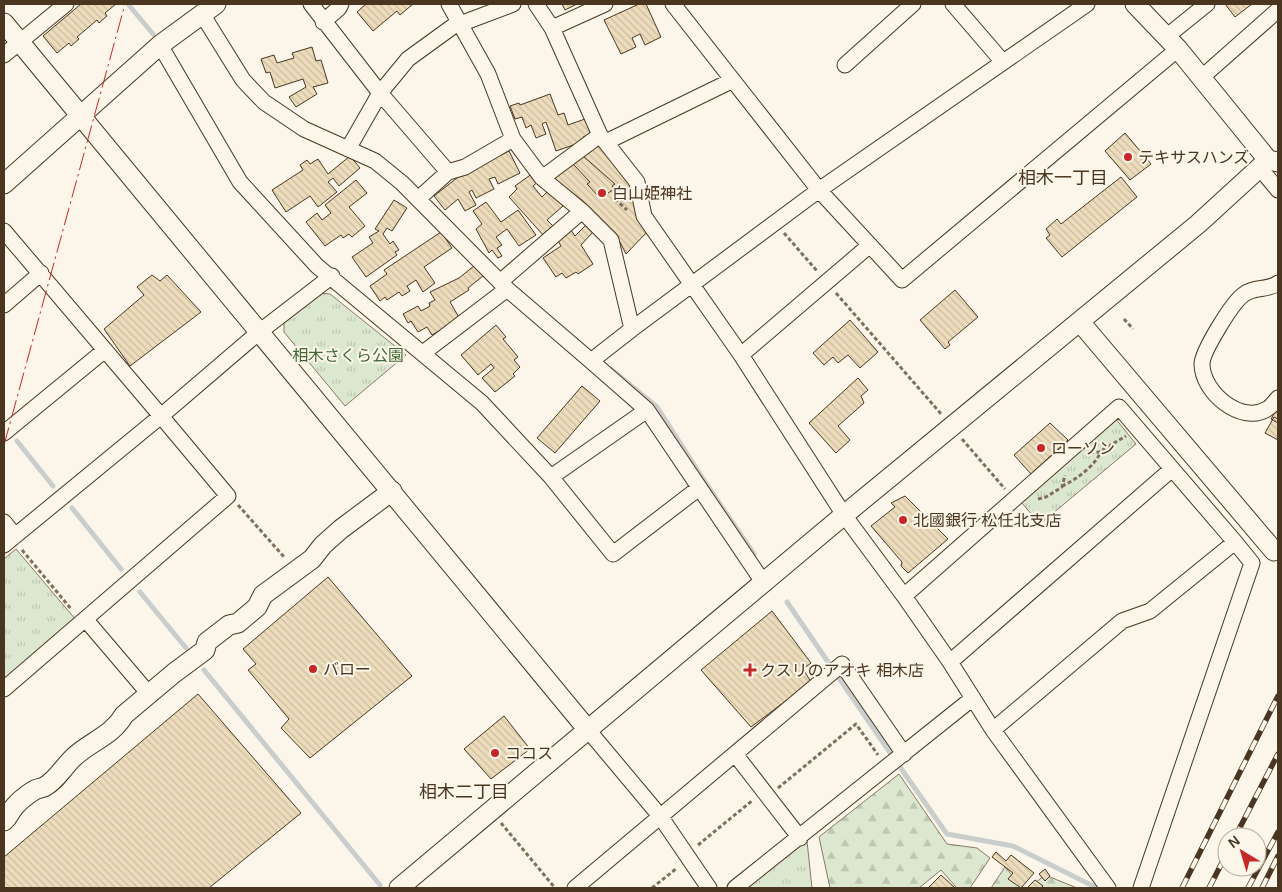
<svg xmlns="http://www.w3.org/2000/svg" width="1282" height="892" font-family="Arial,'Noto Sans JP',sans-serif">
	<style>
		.forest { fill: url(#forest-firs); stroke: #887966 }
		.park { fill: url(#park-tufts); stroke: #887966 }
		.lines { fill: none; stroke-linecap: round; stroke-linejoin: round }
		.stream { stroke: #c9cecd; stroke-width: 5 }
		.building { fill: url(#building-back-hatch); stroke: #4a3520 }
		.minor-casing { stroke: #4a3520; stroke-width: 17 }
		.tertiary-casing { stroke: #4a3520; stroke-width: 21 }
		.path { stroke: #7f6f5c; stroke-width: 3; stroke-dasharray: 4 2.5; stroke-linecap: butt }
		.minor { stroke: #fbf6e9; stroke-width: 15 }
		.tertiary { stroke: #fbf6e9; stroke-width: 19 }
		.rail-casing { stroke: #4a3520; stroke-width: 5.5 }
		.rail { stroke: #fbf6e9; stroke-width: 4; stroke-dasharray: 11; stroke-linecap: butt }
		.power { stroke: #c62828; stroke-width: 1; stroke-dasharray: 18 4 2.5 4; stroke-linecap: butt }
		.poi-dot { fill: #c62828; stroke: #fbf6e9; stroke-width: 2 }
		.labels { text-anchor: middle; stroke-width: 4; stroke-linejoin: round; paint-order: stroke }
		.poi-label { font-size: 16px; fill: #4a3520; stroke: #fbf6e9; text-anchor: start }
		.park-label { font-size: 16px; fill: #436837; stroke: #fbf6e9 }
		.neighbourhood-label { font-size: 18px; fill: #4a3520; stroke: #fbf6e9 }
	</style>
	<defs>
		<pattern id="forest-firs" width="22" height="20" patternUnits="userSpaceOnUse" patternTransform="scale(1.25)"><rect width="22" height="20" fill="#dce7d0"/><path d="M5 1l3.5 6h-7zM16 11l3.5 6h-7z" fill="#bec7b2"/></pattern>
		<pattern id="park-tufts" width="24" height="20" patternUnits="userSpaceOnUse" patternTransform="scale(1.25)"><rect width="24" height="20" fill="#dce7d0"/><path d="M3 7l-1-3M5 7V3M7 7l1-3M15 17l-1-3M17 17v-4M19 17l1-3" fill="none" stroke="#bec7b2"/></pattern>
		<pattern id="building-back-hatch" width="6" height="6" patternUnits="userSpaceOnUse" patternTransform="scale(1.25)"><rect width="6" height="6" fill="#ecdcbc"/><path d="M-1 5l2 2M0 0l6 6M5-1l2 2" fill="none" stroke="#ccbda1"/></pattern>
	</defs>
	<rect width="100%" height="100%" fill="#fbf6e9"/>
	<path class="forest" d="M899,774L947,844L977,848L990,858L970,888H957L941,870L919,888H830L819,837Z
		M1005,867L1023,888H991Z
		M1045,875L1077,888H1029Z"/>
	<path class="park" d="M320,293L330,294L406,355L345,406L284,332V322Z
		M1115,418L1136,444L1040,524L1020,501Z
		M16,549L76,620L4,680V559Z
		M807,841L812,888H746Z"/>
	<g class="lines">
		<path class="stream" d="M128,4L153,34
			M612,370L657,407L707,485L754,554
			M17,441L53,486
			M72,508L121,569
			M140,592L186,648
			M787,602L893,757
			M204,670L380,885
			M900,767L947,834L1013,846L1097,888"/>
	</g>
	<path class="building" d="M81,4H116L105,13L107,16L99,23L97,20L77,37L79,39L71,46L69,43L57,53L43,36Z
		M366,4H413L400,15L397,11L373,31L357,12Z
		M562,4H577L565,10Z
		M639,4H646L661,37L645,45L640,34L632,38L636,47L621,54L604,20Z
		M1225,4H1252L1235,17Z
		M312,47L316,61L321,60L328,83L313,87L317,94L296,107L289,97L306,87L303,79L275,88L270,72L266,73L261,59L274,55L277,63L294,58L292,53Z
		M550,94L558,115L564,113L568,125L585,119L591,134L583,137L585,141L556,151L546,122L542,124L546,134L536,138L531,125L526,128L522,117L515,119L510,106L519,103L520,105Z
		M1125,133L1151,164L1130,180L1105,151Z
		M594,144L600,146L631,184L647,232L626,254L620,242L584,202L552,177Z
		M509,151L520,173L498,184L495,177L489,179L494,189L476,198L472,190L469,192L476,205L465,211L458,199L445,210L434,196L462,174Z
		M350,156L360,168L339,186L333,178L328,182L337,192L318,207L310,196L286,212L272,190L303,170L300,165L307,160L310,164L318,159L328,174Z
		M583,156L615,184L612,186L614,189L604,196L602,193L599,197L587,184L590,182L573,164Z
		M533,173L540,180L533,186L542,197L549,190L563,206L547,220L554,227L544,236L509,197L517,189L515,186Z
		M1121,177L1137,197L1062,257L1046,238L1050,235L1046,229L1057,219L1061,224Z
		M356,180L367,193L349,207L365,226L352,237L349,234L343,238L341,235L325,246L306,222L317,213L322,220L331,213L325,205Z
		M394,200L407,208L392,231L387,228L383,234L390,244L393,241L399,250L395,252L397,255L366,277L352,257L373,243L369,237L379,231L375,229Z
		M486,202L501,222L518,210L536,235L519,246L507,229L496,237L502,245L497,248L502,256L498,258L492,250L489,253L476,229L482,224L473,211Z
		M586,225L593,232L581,245L593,264L578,274L576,272L566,278L562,273L556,277L543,258L561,246L557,239L571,230L575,236Z
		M441,232L452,248L424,267L435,283L423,292L416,280L407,286L410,291L402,296L399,292L387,300L385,297L380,301L370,286L387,274L384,270Z
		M474,266L483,276L468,288L469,290L450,302L460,319L432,335L427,327L418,332L411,321L408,323L403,314L418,306L421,311L430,306L429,303L435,300L430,292L459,278Z
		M152,275L160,281L167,275L201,312L130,366L104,329L144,295L137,287Z
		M955,290L978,317L948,342L950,345L945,349L920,320Z
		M850,320L878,352L860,368L848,355L838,363L833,357L824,365L813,353Z
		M496,325L506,337L503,339L518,357L514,360L520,367L513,374L515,376L495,392L482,378L494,368L491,364L478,375L461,355Z
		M858,378L868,390L861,396L864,403L838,426L850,440L836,453L809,423Z
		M582,386L600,401L555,453L537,438Z
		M1278,407V423L1271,419Z
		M1274,417L1278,419V440L1265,433Z
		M1050,423L1068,440L1031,474L1014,455Z
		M905,496L948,539L908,573L901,566L902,562L871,526L895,507L891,503Z
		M328,577L412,676L310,758L281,728L289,719L248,670L256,664L243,649Z
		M772,611L811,663L803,669L811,682L751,727L701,670Z
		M198,694L301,813L209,888H4V857Z
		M504,716L530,749L491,779L464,749Z
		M996,852L1006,861L1011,855L1034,873L1021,888L1008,879L1013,873L992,857Z
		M1045,869L1050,876L1045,881L1039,874Z
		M941,875L955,888H928Z
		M1035,880L1043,886L1041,888H1027Z"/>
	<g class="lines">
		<g class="minor-casing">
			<path id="minor" d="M311,4L380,93L448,172L465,167L513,139
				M449,4L488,74L513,139L542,178L582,211L611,240L632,329L819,190L1087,4
				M536,4L552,28L600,135L637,182L644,216L741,355L844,515L904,596L950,662L993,730L1108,888
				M673,4L819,190L902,280L1178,49
				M953,4L1003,62
				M202,14L243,80L264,102L304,129L375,161L402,183L507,289L591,361
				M323,22L339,8L341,4
				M460,24L513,4
				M552,28L605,4
				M1166,37L1207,4
				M160,45L240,182L317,266L482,403L551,477L647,410L591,361L632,329
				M4,55L66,4
				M845,65L913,4
				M1201,78L1278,10
				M606,142L733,80
				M348,149L380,93L408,59L459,22
				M1259,167L1278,190
				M542,178L600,135
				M418,199L448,172
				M4,231L161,416L258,333L332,276
				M500,282L582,211
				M1278,283C1268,291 1253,286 1243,295C1232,303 1202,352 1202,364C1202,392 1241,425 1267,409C1271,407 1275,401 1278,398
				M4,305L41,273
				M423,353L507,289
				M741,355L870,245
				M647,410L763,582
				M4,433L105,350
				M551,477L613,554L699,488
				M4,522L15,536
				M4,545L161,416L228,496L4,689
				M904,596L1119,407L1235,542
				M86,620L149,694
				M950,662L1172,469
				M588,730L660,816L709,888
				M993,730L1122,621L1150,611L1235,542L1252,563L1141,888
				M735,754L800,838
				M575,888L842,664L904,754
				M735,888L973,698"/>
		</g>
		<g class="tertiary-casing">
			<path id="tertiary" d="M1135,4L1178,49L1268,160L1278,162
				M4,23L588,730
				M4,184L160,45L216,4
				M1080,322L1274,551
				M4,821C10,816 10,811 15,806C20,800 27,795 33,791C37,788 39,789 44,787C56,781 64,766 74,757C91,741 112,736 124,715L174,673L205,650L207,642L229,625L238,623L257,607L263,595L312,559L323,545L341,529L392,491
				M399,888L844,515L1198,224L1268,160"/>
		</g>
		<path class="path" d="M615,199L627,210
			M784,233L817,271
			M836,293L942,415
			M1124,319L1133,329
			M962,439L1005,489
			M1090,453L1099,452L1126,436
			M1062,486C1076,480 1096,465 1101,451
			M1038,499L1046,497L1062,487L1065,475
			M238,505L285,558
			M22,550L72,610
			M778,788L856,724L878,755
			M501,823L555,888
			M698,845L753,800
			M652,888L677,868"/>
		<use href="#minor" class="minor"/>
		<use href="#tertiary" class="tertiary"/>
		<g class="rail-casing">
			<path id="rail" d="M1235,837L1278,754
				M1182,888L1278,696
				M1209,888L1227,853
				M1248,888L1278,832
				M1262,888L1278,856"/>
		</g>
		<use href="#rail" class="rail"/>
		<path class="power" d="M4,445L125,4"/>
	</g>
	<g class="poi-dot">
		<circle cx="1128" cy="157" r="5"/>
		<circle cx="602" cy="193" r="5"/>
		<circle cx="1041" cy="448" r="5"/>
		<circle cx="903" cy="520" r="5"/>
		<circle cx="313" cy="669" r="5"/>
		<path d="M747.5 662.5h5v5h5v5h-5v5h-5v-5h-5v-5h5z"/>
		<circle cx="495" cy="753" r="5"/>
	</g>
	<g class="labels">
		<g class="poi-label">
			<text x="1138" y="163">テキサスハンズ</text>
			<text x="612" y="199">白山姫神社</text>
			<text x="1051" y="454">ローソン</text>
			<text x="913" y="526">北國銀行 松任北支店</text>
			<text x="323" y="675">バロー</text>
			<text x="760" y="676">クスリのアオキ 相木店</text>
			<text x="505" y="759">ココス</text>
		</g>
		<g class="park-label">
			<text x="348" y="361">相木さくら公園</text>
		</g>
		<g class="neighbourhood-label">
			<text x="1063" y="184">相木一丁目</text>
			<text x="464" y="798">相木二丁目</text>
		</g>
	</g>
	<rect width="1282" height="892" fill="none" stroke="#4a3520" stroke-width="10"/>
	<g transform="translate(1242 852) rotate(322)"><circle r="24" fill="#fbf6e9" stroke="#b4a999"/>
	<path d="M0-4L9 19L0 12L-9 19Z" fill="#c62828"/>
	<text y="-8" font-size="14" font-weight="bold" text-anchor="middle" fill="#4a3520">N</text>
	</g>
</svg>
